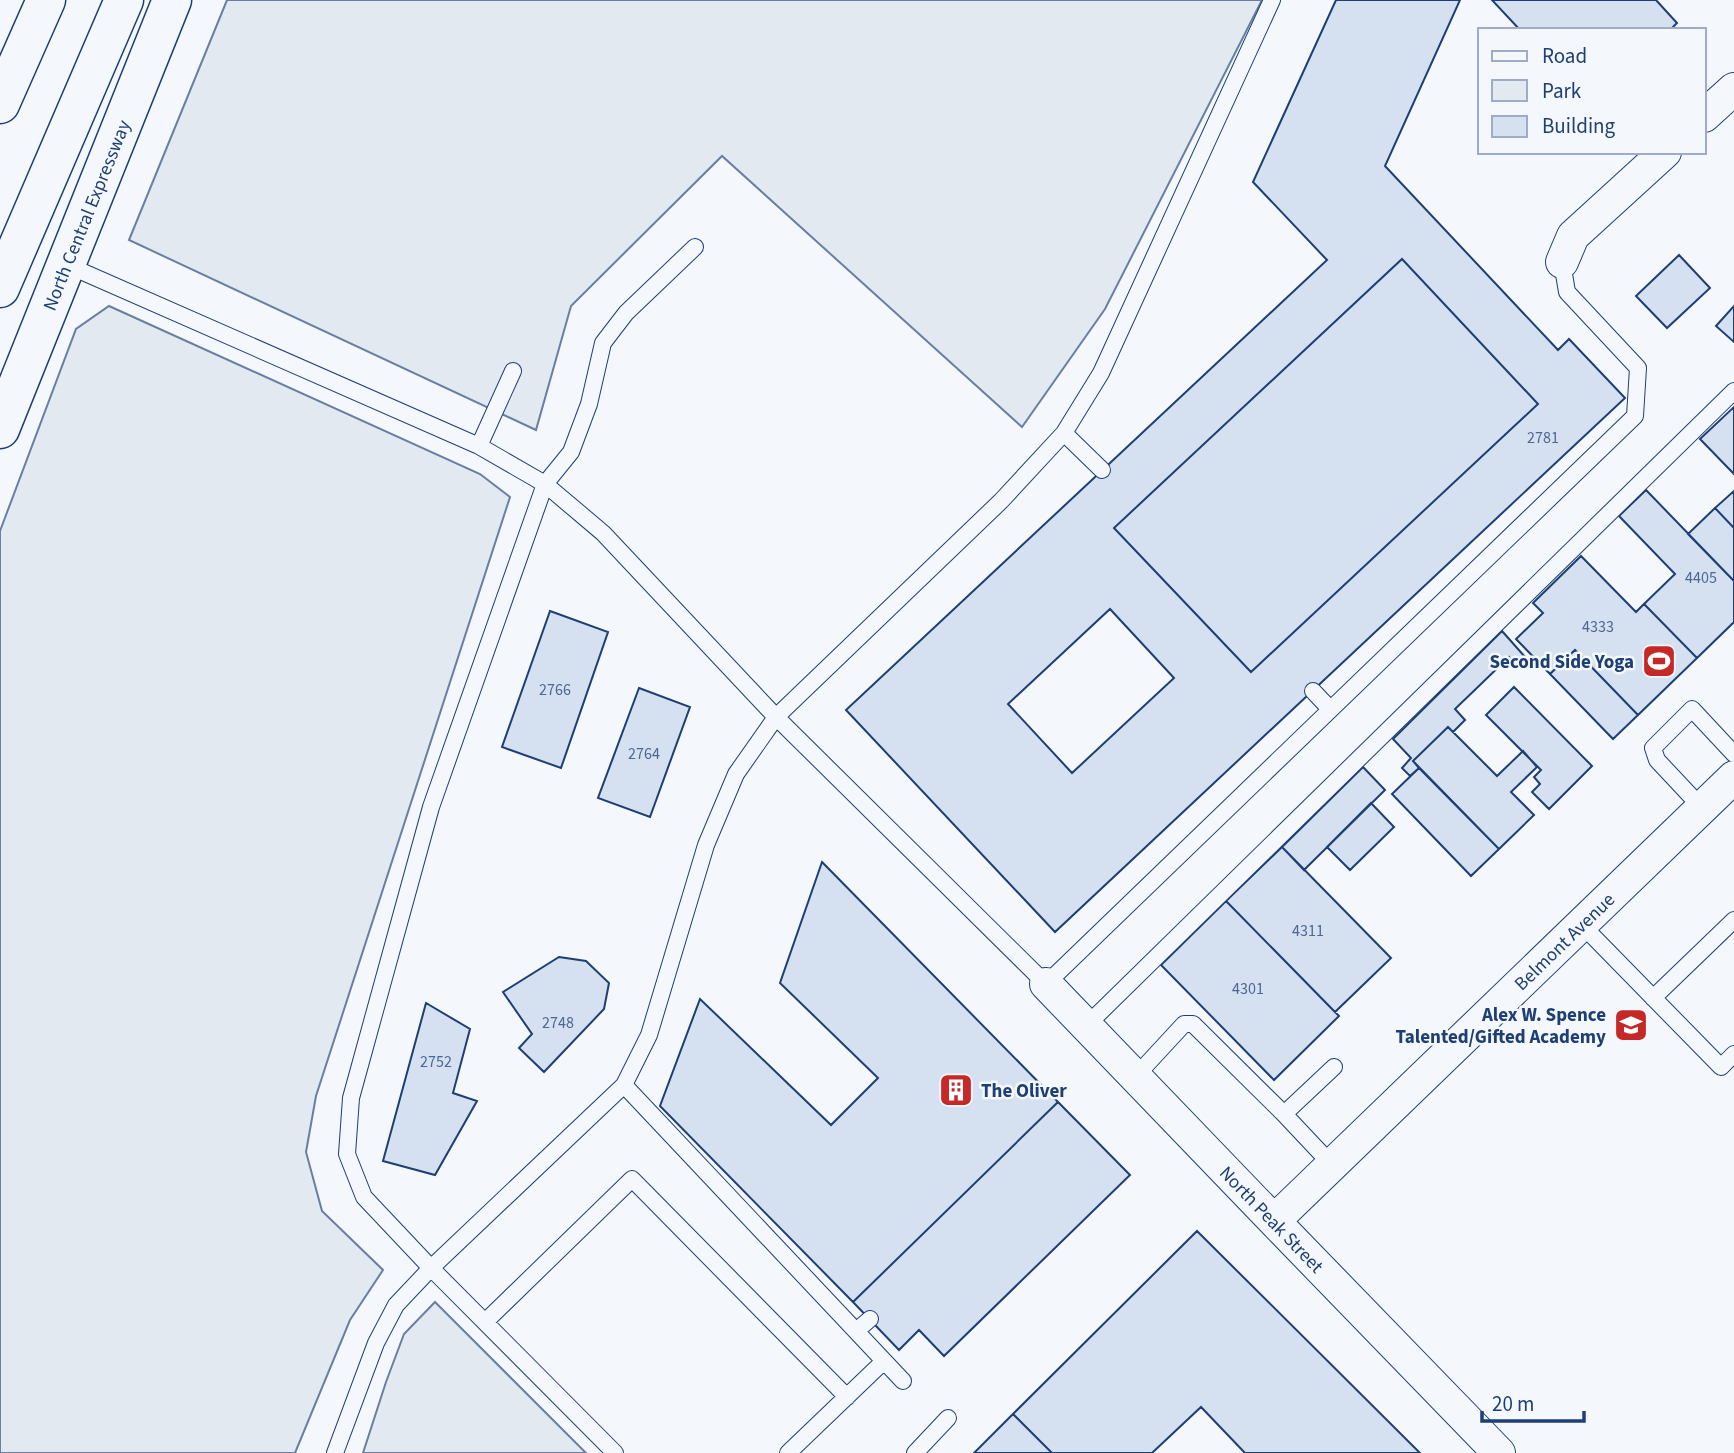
<svg xmlns="http://www.w3.org/2000/svg" width="1734" height="1453" font-family="'Source Sans 3',sans-serif">
	<style>
		.green { fill: #e3e9f0; stroke: #687fa3; stroke-width: 2 }
		.building { fill: #d5e0f0; stroke: #1d3f73; stroke-width: 2; fill-rule: evenodd }
		.lines { fill: none; stroke-linecap: round; stroke-linejoin: round }
		.lane-casing { stroke: #1d3f73; stroke-width: 18 }
		.street-casing { stroke: #1d3f73; stroke-width: 34 }
		.secondary-casing { stroke: #1d3f73; stroke-width: 41 }
		.highway-casing { stroke: #1d3f73; stroke-width: 41 }
		.lane { stroke: #f4f7fb; stroke-width: 16 }
		.street { stroke: #f4f7fb; stroke-width: 32 }
		.secondary { stroke: #f4f7fb; stroke-width: 38 }
		.highway { stroke: #f4f7fb; stroke-width: 38 }
		.labels { text-anchor: middle; stroke-width: 5; stroke-linejoin: round; paint-order: stroke }
		.number-label { font-size: 16px; fill: #4b6792 }
		.street-label { font-size: 19px; fill: #1d3f73; stroke: #f4f7fb }
		.poi-label { font-size: 19px; font-weight: bold; fill: #1d3f73; stroke: #f4f7fb; text-anchor: end }
	</style>
	<rect width="100%" height="100%" fill="#f4f7fb"/>
	<path class="green" d="M227,0H1262L1105,309L1022,427L722,156L571,306L536,430L129,240Z
		M109,306L480,474L510,497L316,1096L306,1152L322,1211L383,1270L350,1320L295,1453H0V531L76,329Z
		M435,1302L586,1453H363L386,1382L404,1334Z"/>
	<path class="building" d="M1336,0H1460L1385,166L1558,350L1569,339L1625,398L1055,932L846,710L1327,260L1253,182ZM1402,259L1538,404L1251,672L1114,528ZM1110,609L1174,678L1072,773L1008,704Z
		M1492,0H1656L1677,23L1670,30H1520Z
		M1679,255L1710,288L1667,328L1636,296Z
		M1402,259L1538,404L1251,672L1114,528Z
		M1734,306V342L1716,326Z
		M1734,407V474L1700,439Z
		M1646,490L1734,581V622L1697,658L1644,604L1675,574L1619,516Z
		M1734,491V528L1715,508Z
		M1715,508L1734,528V581L1688,534Z
		M1581,556L1636,612L1644,604L1697,658L1638,715L1575,650L1550,674L1516,639L1543,613L1533,603Z
		M550,611L608,632L561,768L502,747Z
		M1502,631L1526,658L1517,667L1509,657L1455,709L1465,720L1453,732L1448,727L1413,761L1419,768L1410,776L1402,768L1411,758L1393,739Z
		M1575,650L1638,715L1613,739L1550,674Z
		M1514,687L1592,766L1549,809L1532,792L1540,784L1534,777L1541,770L1486,715Z
		M639,688L690,707L650,817L598,798Z
		M1448,727L1497,776L1523,751L1537,767L1511,792L1534,815L1499,849L1413,761Z
		M1363,767L1385,790L1304,870L1282,847Z
		M1419,768L1499,849L1471,876L1392,794Z
		M1371,803L1394,827L1350,870L1327,847Z
		M1282,847L1391,958L1335,1012L1226,901Z
		M822,862L1058,1102L853,1302L660,1106L700,999L831,1125L878,1078L780,983Z
		M1226,901L1339,1016L1274,1080L1161,965Z
		M559,957L586,961L609,983L604,1009L544,1072L519,1048L532,1034L503,992Z
		M426,1003L470,1029L453,1093L477,1101L435,1175L383,1161Z
		M1058,1102L1130,1175L944,1356L919,1330L899,1350L853,1302Z
		M1197,1231L1420,1453H1245L1201,1407L1152,1453H1052L1013,1414Z
		M1013,1414L1052,1453H974Z"/>
	<g class="lines">
		<g class="lane-casing">
			<path id="lane" d="M1272,0L1101,373L1064,433L1001,501L776,717L1046,984L1635,416L1638,368L1567,292L1562,262
				M67,265L479,446L545,484L603,533L776,717L736,774L706,845L649,1035L624,1085L431,1268L364,1197L347,1154L351,1098L431,807L545,484L571,452L589,404L603,343L626,313L695,247
				M1064,433L1102,470
				M479,446L513,371
				M1313,691L1330,709
				M1702,808L1657,760L1653,748L1692,709L1734,754
				M1581,924L1721,1067L1734,1054
				M1653,998L1734,920
				M1086,1026L1734,391
				M1135,1077L1184,1024H1193L1284,1114L1332,1165
				M624,1085L903,1381
				M1284,1114L1334,1067
				M485,1322L632,1179L847,1397
				M856,1331L870,1319
				M335,1453L376,1343L396,1305L431,1268L615,1453
				M788,1453L884,1361
				M915,1453L948,1418"/>
		</g>
		<g class="street-casing">
			<path id="street" d="M1704,116L1734,89
				M1562,262L1573,236L1665,152
				M1046,984L1274,1221L1499,1453
				M1274,1221L1734,777"/>
		</g>
		<g class="secondary-casing">
			<path id="secondary" d="M0,429L172,0"/>
		</g>
		<g class="highway-casing">
			<path id="highway" d="M0,104L46,0
				M0,288L124,0"/>
		</g>
		<use href="#lane" class="lane"/>
		<use href="#street" class="street"/>
		<use href="#secondary" class="secondary"/>
		<use href="#highway" class="highway"/>
	</g>
	<defs>
		<g id="stadium-square" transform="scale(1.75)"><rect x="-9" y="-9" width="18" height="18" rx="4" fill="#c62828" stroke="#f4f7fb"/><path d="M0-5a6.5 5 0 1 0 0 10a6.5 5 0 1 0 0-10ZM-3.5-1.8h7v3.6h-7Z" fill="#fff"/></g>
		<g id="school-square" transform="scale(1.75)"><rect x="-9" y="-9" width="18" height="18" rx="4" fill="#c62828" stroke="#f4f7fb"/><path d="M0-5L7-2L0 1L-7-2ZM-4 1L0 2.5L4 1V4Q0 6-4 4Z" fill="#fff"/></g>
		<g id="building-square" transform="scale(1.75)"><rect x="-9" y="-9" width="18" height="18" rx="4" fill="#c62828" stroke="#f4f7fb"/><path d="M-4-6H4V6H1V3H-1V6H-4ZM-2.5-4.3h1.7v1.8h-1.7ZM.8-4.3h1.7v1.8H.8ZM-2.5-1h1.7V.8h-1.7ZM.8-1h1.7V.8H.8Z" fill="#fff"/></g>
	</defs>
	<g fill-rule="evenodd">
		<use href="#stadium-square" x="1659" y="661"/>
		<use href="#school-square" x="1631" y="1025"/>
		<use href="#building-square" x="956" y="1090"/>
	</g>
	<g class="labels">
		<g class="number-label">
			<text x="1543" y="443">2781</text>
			<text x="1701" y="583">4405</text>
			<text x="1598" y="632">4333</text>
			<text x="555" y="695">2766</text>
			<text x="644" y="759">2764</text>
			<text x="1308" y="936">4311</text>
			<text x="1248" y="994">4301</text>
			<text x="558" y="1028">2748</text>
			<text x="436" y="1067">2752</text>
		</g>
		<g class="street-label">
			<text transform="translate(86 215) rotate(-68)" y="7">North Central Expressway</text>
			<text transform="translate(1564 941) rotate(-44)" y="7">Belmont Avenue</text>
			<text transform="translate(1272 1219) rotate(46)" y="7">North Peak Street</text>
		</g>
		<g class="poi-label">
			<text x="1634" y="668">Second Side Yoga</text>
			<text x="1606" y="1021">Alex W. Spence<tspan x="1606" dy="22">Talented/Gifted Academy</tspan></text>
			<text x="981" y="1097" text-anchor="start">The Oliver</text>
		</g>
	</g>
	<rect x="1478" y="28" width="228" height="126" fill="#f4f7fb" stroke="#9eadc5" stroke-width="2"/>
	<rect x="1492" y="51" width="35" height="10" fill="#f4f7fb" stroke="#9eadc5" stroke-width="2"/>
	<text x="1542" y="63" font-size="21" fill="#1d3f73">Road</text>
	<rect x="1492" y="80" width="35" height="21" fill="#e3e9f0" stroke="#9eadc5" stroke-width="2"/>
	<text x="1542" y="98" font-size="21" fill="#1d3f73">Park</text>
	<rect x="1492" y="116" width="35" height="21" fill="#d5e0f0" stroke="#9eadc5" stroke-width="2"/>
	<text x="1542" y="133" font-size="21" fill="#1d3f73">Building</text>
	<path d="M1482 1411v10h102v-10" fill="none" stroke="#1d3f73" stroke-width="3.5"/>
	<text x="1492" y="1411" font-size="21" fill="#1d3f73" stroke="#f4f7fb" stroke-width="5" paint-order="stroke">20 m</text>
</svg>
